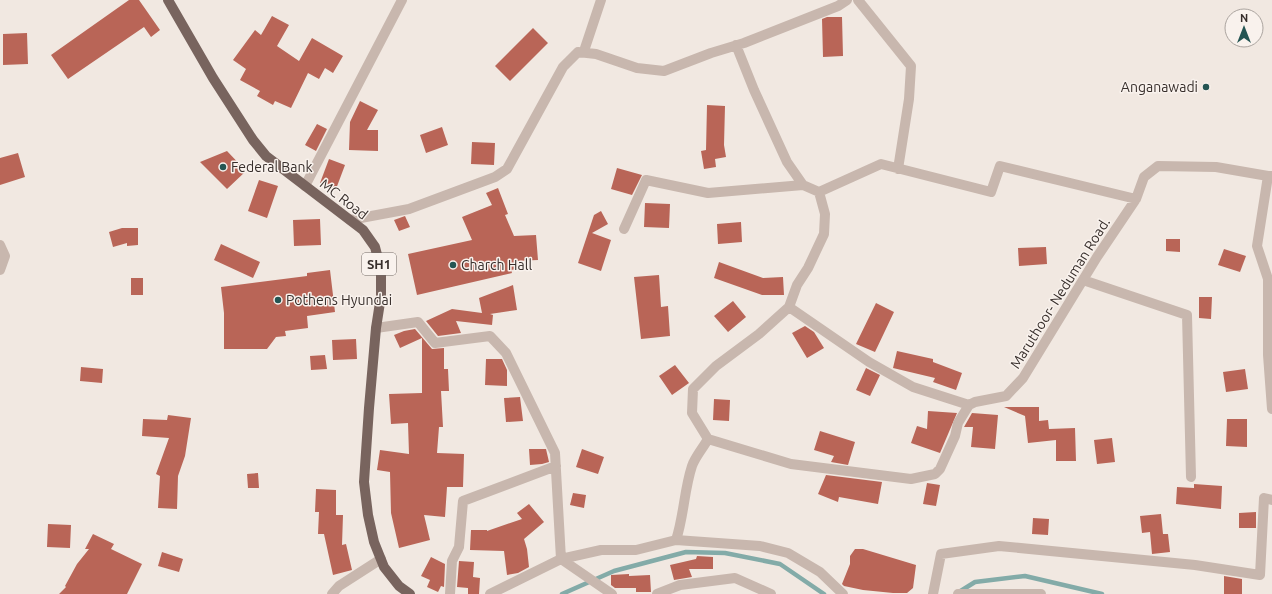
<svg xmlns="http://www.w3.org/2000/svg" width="1272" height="594" font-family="Ubuntu,sans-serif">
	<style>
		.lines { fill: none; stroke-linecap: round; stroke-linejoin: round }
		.stream { stroke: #83aba8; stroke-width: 4.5 }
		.building { fill: #b96557 }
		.minor { stroke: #c8b7ae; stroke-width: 10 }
		.major { stroke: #78645e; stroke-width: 10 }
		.poi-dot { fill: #255553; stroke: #f9f2ed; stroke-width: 1.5 }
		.labels { text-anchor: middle; stroke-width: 3; stroke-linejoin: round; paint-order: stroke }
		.shield { fill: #f9f2ed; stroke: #716965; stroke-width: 1 }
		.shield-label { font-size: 13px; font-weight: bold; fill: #372e2b }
		.poi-label { font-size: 14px; fill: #372e2b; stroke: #f9f2ed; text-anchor: start }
		.street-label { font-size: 14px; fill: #372e2b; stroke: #f9f2ed }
	</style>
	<rect width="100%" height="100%" fill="#f1e8e1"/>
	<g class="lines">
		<path class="stream" d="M959,592L975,582L1025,576L1102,594
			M562,594L614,571L686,552L725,553L780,564L824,594"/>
	</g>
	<path class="building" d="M129,0H139L160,30L151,37L144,27L68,79L51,55Z
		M272,16L289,25L277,46L299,61L312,38L343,56L333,73L325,68L319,79L308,73L291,108L275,101L273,105L257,96L260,91L240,80L246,69L233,60L255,30L261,35Z
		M827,17H842L843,56L823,57L822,19Z
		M533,28L548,43L510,81L495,66Z
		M27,33L28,64L3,65V34Z
		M360,101L378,110L367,130H378V151L349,150L350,122Z
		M707,105L725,106L724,145L726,157L715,159L716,167L704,169L701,151L706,150Z
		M317,124L327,129L316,151L305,145Z
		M442,127L448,145L426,153L420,135Z
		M472,142L495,143L494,165L471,164Z
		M227,151L246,171L227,189L200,162Z
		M18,153L25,177L0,185V158Z
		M329,159L345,165L336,189L320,183Z
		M617,168L642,175L632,195L611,189Z
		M259,180L278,186L267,218L248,211Z
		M498,188L508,214L505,215L514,236L536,235L538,260L515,261L517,269L511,270L512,273L417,295L408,254L472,240L462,217L492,205L486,193Z
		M645,203L670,204L669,228L644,227Z
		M601,211L608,224L592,233L611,240L601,271L578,263L594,215Z
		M405,216L410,227L399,231L394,220Z
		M320,219L321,245L294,246L293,220Z
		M741,222L742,242L718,244L717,224Z
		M122,228H138V245L127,246V243L113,247L109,232Z
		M1166,239H1180V252L1166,251Z
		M221,244L260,262L253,278L214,260Z
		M1046,247L1047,264L1019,266L1018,248Z
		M1224,249L1246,256L1240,272L1218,265Z
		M719,262L763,278L783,277L784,295H762L714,278Z
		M330,270L335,312L307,316L308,328L285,331L286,336L276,337L267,349H224V313L221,287L307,276V273Z
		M659,275L661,307L668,306L670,336L641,339L634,277Z
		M131,278H143V295H131Z
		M513,285L517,310L490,314L493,315L492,325L456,321L461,333L438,336L426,321L452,309L482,313L479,298Z
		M1199,297H1212L1211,319L1199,318Z
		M733,301L746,317L728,332L714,316Z
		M876,303L894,312L875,352L856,344Z
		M805,326L814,332L824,348L807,358L792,333Z
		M415,329L432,349L444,348V369H448L449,391H441L443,427H439L437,453L464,454L463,487H447L445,517L424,515L430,540L399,548L391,513L390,472L377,470L380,450L409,454L408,423L391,424L389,394L422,393V338L400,348L394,335L404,331Z
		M356,339L357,359L333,360L332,340Z
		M897,351L933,359V362L962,373L956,390L933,382L935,378L893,368Z
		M325,355L327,369L311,370L310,356Z
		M486,359H502L507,370V386L485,385Z
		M675,365L689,383L672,395L659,376Z
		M81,367L103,369L102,383L80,381Z
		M866,368L880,375L870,396L856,390Z
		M1245,369L1248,389L1226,392L1223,372Z
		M520,397L523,421L506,422L504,398Z
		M714,399L730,400L729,421L713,420Z
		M1004,407H1039V421L1048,420L1049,429L1075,428L1076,461H1056V440L1028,443L1025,416Z
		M928,411L957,413L940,453L911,443L917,426L927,429Z
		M972,413L998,415L995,449L971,447L973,427H964Z
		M168,415L191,418L185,456L178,476L177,509L158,508L160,476L156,474L169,438L142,436L143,419L167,420Z
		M1227,419H1247V447L1226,446Z
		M820,431L855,442L848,465L831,462L834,456L814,450Z
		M1112,438L1115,462L1097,464L1094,440Z
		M529,449H546L549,462L542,464L530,465Z
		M582,449L604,457L598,474L576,467Z
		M258,473L259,488H248L247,474Z
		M826,475L882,482L878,504L839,497L838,502L818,494Z
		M927,483L940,485L936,506L923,504Z
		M1194,484L1222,486L1221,509L1176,504L1177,487L1194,488Z
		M316,489L336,490V515H343L342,545L346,544L352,570L333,575L324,534H318L319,512H315Z
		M573,493L586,495L584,508L570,505Z
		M529,504L544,522L524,539L527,549L529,567L518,573L507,575L504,551L470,550L471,530H487V531L522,519L517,513Z
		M1256,512V528H1239V513Z
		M1161,514L1163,534H1168L1170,552L1152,554L1150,532L1142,533L1140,516Z
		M1033,518L1049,519L1048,535L1032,534Z
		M48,524L71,525L70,548L47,547Z
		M93,534L114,544L111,549L142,564L127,594H59L66,587L65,586L77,564L89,549H85Z
		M855,549H863L916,565L913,588L907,593H893L863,590L844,586L842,584L850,564V556Z
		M162,552L183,559L179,572L158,566Z
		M697,556L713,557V569H689L692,577L674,580L670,565L696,559Z
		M431,557L445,564L444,587L441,586L438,592L427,587L430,580L421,576Z
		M459,561L474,562L473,577L480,578L479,594H468V588L457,587Z
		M629,574V576L650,575L651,592H636V588H615L611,585V575Z
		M1224,576L1242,579V594H1224Z"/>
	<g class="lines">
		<path class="minor" d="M858,0L911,66L909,99L898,169
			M584,51L601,0
			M1272,176H1268L1257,246L1268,279V355L1272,409
			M305,186L402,0
			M819,192L881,164L991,192L1000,166L1136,199
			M350,220L409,209L495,177L507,169L563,67L578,52L596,54L637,68L664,71L711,53L744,43L838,6L847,0
			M624,229L646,180L708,193L803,185
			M0,245L5,256L0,270
			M1083,280L1187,315L1191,477
			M789,307L869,362L913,387L969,405
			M376,328L418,322L435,343L490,336L506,353L555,453L561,559
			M708,439L791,464L911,479L935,474L940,469L955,436L958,423L969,405L975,402L1006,396L1023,378L1097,257L1136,199L1144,177L1158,166L1216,167L1268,176
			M676,540C684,516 684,490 692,466C695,457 703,448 708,439L692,413L693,389L716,366L759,334L789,307L797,285L808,268L824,234L825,214L819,192L803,185L787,162L754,90L736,45
			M561,559L612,594
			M332,594L339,586L381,559
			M450,594L452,561L459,547L463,501L556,466
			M490,594L561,559L601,550H636L676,540L760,546L788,553L820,572L843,594
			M657,594L680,585L735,578L771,594
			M933,594L941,554L999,546L1195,565L1260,575L1264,498L1272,500
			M958,594H1041"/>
		<path class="major" d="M168,0L213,78L253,140L266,156L363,230L375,247L381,270V296L376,328L369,408L364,482L368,515L374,542L384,567L399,586L410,594"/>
	</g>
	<g class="poi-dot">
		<circle cx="1206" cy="87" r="4"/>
		<circle cx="223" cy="167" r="4"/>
		<circle cx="453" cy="265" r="4"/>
		<circle cx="278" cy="300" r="4"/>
	</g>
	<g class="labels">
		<rect class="shield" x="362" y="253" width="34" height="22" rx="3"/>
		<g class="shield-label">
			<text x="379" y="269">SH1</text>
		</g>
		<g class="poi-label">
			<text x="1198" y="92" text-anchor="end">Anganawadi</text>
			<text x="231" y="172">Federal Bank</text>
			<text x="461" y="270">Charch Hall</text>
			<text x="286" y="305">Pothens Hyundai</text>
		</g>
		<g class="street-label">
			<text transform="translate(344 199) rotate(38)" y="5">MC Road</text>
			<text transform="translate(1060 293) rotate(-58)" y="5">Maruthoor- Neduman Road.</text>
		</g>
	</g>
	<g transform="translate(1244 28)"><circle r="19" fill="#f9f2ed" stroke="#aba49f"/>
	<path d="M0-3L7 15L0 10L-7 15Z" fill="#255553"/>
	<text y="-6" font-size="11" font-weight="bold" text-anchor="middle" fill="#372e2b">N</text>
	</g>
</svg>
